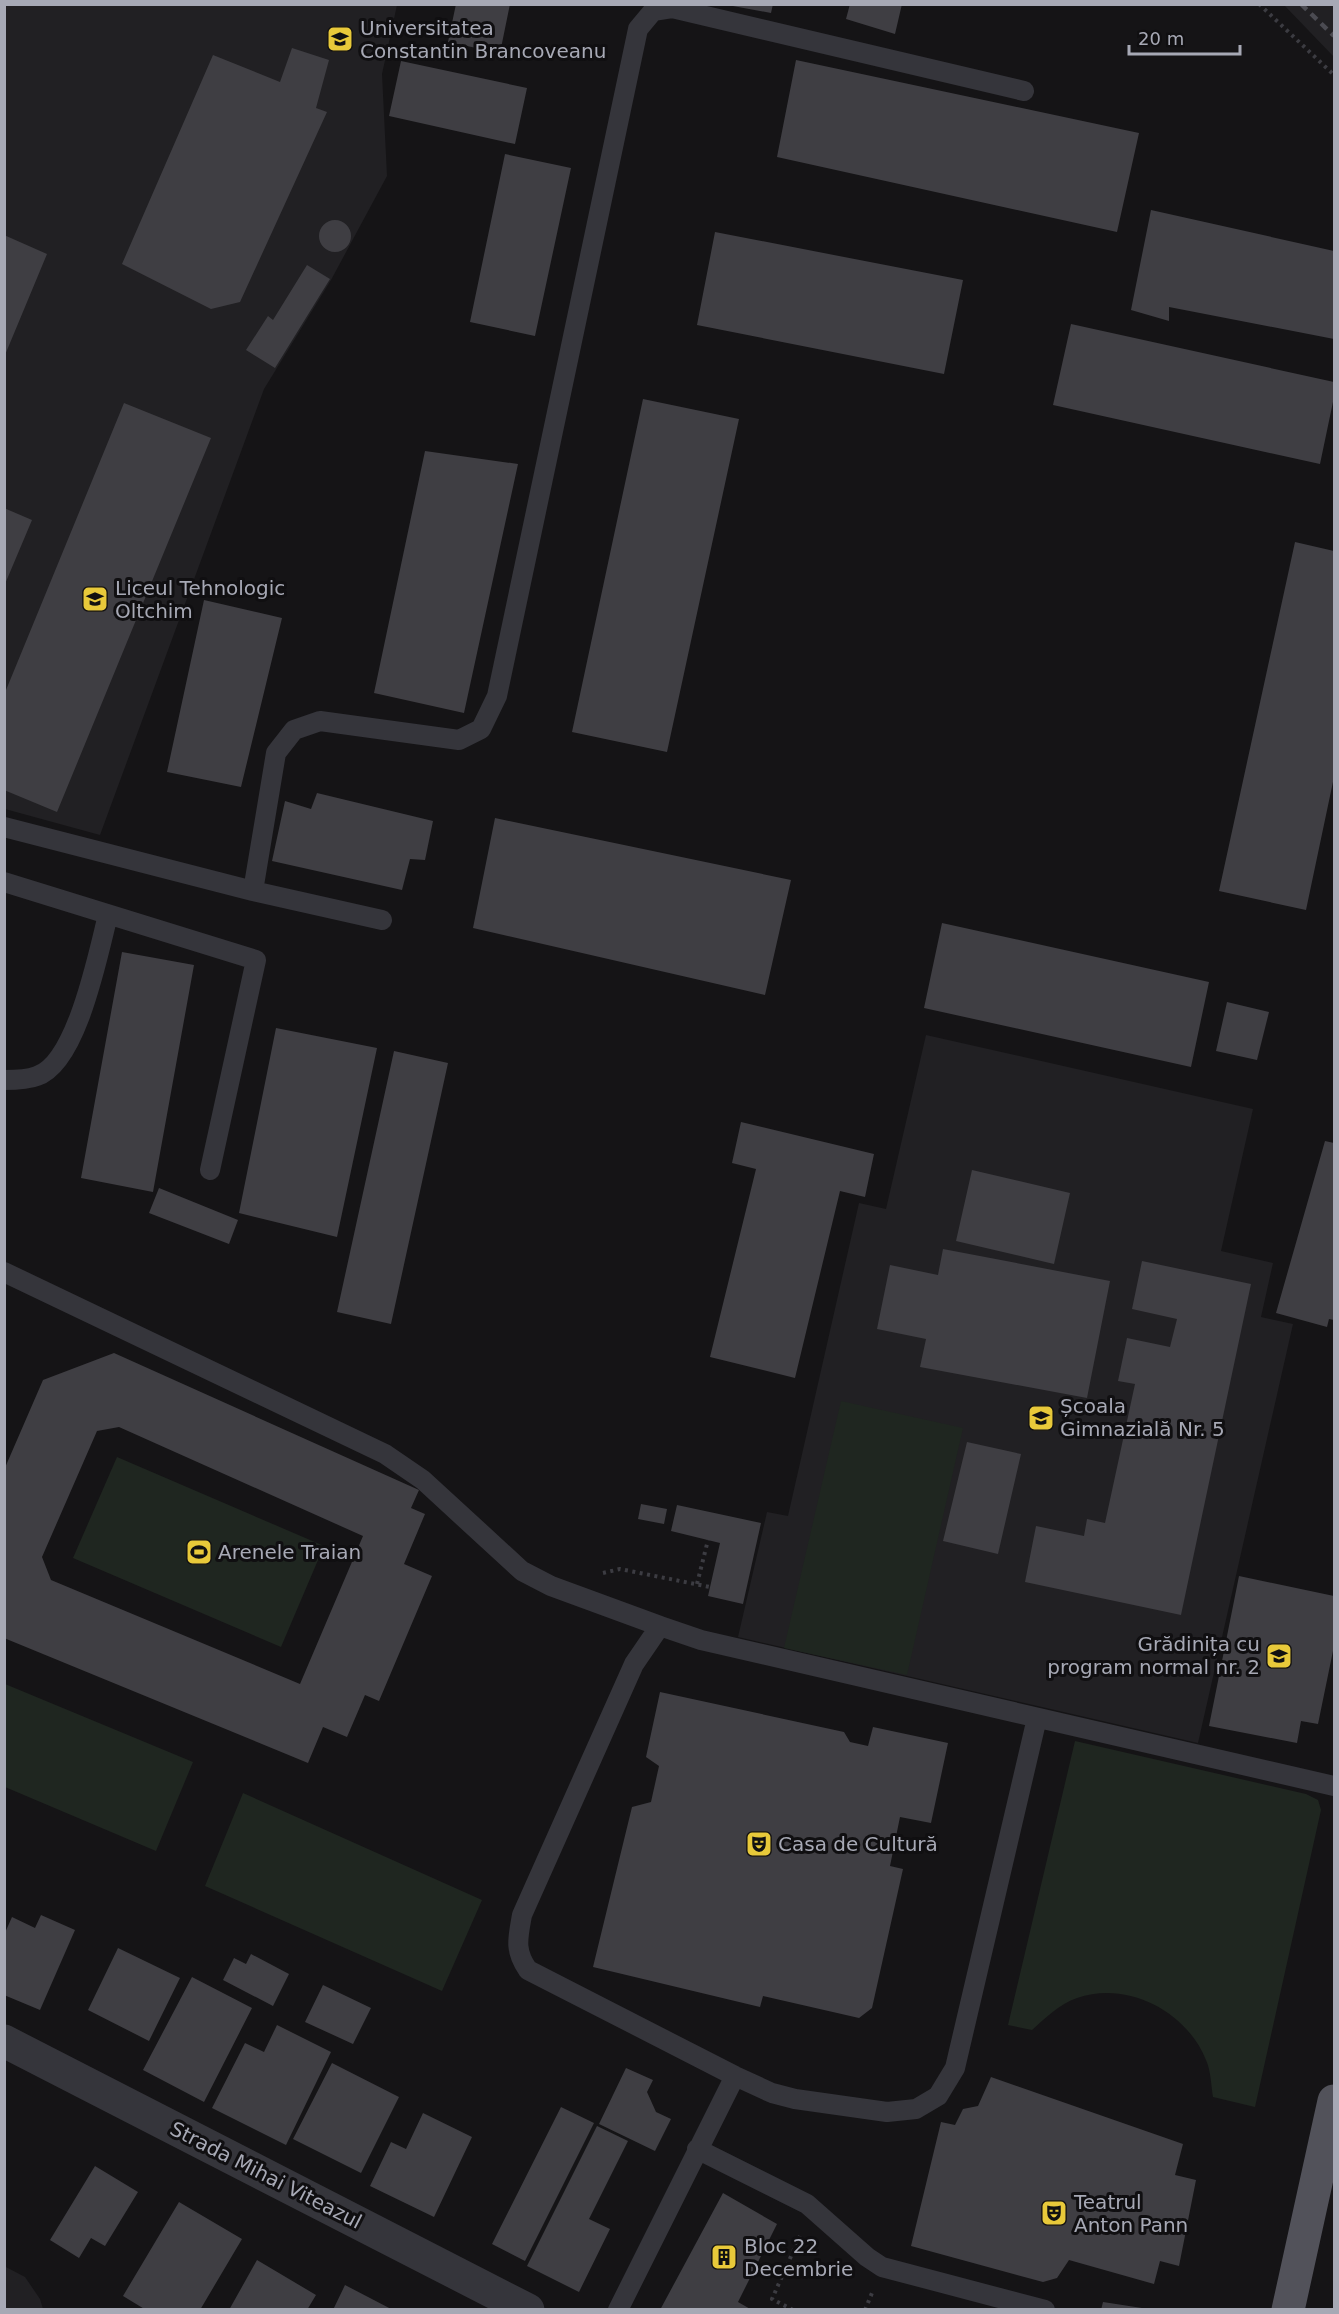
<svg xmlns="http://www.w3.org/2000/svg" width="1339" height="2314" font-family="'DejaVu Sans',sans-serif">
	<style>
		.built { fill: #212023 }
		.green { fill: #1f2620 }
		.building { fill: #3f3e43; fill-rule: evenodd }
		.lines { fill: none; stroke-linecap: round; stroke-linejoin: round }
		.path { stroke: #3c3c42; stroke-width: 4; stroke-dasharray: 3 4.5; stroke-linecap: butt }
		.service { stroke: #35353b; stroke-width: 20 }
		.tertiary { stroke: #35353b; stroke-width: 33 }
		.primary { stroke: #52525a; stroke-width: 33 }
		.rail { stroke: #4b4b52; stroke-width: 4.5; stroke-dasharray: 8 6; stroke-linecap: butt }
		.labels { text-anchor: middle; stroke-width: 6; stroke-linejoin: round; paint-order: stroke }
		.poi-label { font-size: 20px; fill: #a7a9b5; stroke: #100f11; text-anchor: start }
		.street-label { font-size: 20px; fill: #a7a9b5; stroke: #100f11 }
	</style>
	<rect width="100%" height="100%" fill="#151416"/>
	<path class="built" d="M4,5H397L382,74L387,176L331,280L264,389L100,835L5,809Z
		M1284,5H1334V57Z
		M926,1035L1253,1109L1221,1251L1273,1263L1261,1317L1293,1324L1198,1743L738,1637L767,1512L788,1516L859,1203L886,1209Z
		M4,2266L25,2277L40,2299L43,2309H5Z"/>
	<path class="green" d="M841,1401L963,1428L907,1675L784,1648Z
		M117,1457L324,1546L281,1647L73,1558Z
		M5,1684L193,1762L156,1851L5,1787Z
		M1075,1741L1306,1794L1318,1800L1321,1810L1255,2107L1213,2097C1211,2085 1211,2071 1206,2060C1187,2012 1128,1980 1077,1998C1060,2004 1045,2018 1032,2030L1008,2025Z
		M243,1793L482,1900L442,1991L205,1886Z"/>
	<path class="building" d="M456,4H510L500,53L448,42Z
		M722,4H773L771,13Z
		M850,4H902L895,34L846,19Z
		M292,48L329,60L316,108L327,112L240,302L211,309L122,264L213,55L280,82Z
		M796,60L1139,133L1117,232L777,157Z
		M401,61L527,88L515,144L389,116Z
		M505,154L571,168L535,336L470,322Z
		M1151,210L1334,251V339L1169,307V321L1131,310Z
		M319 236a16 16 0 1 1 32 0a16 16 0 1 1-32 0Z
		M715,232L963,280L944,374L697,325Z
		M4,235L47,254L5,355H4Z
		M307,265L330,279L275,368L246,350L268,316L273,320Z
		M1071,324L1334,382V397L1320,464L1053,405Z
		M643,399L739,419L667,752L572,732Z
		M124,403L211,438L57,812L4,790V695Z
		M425,451L518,464L464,713L374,693Z
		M4,508L32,520L5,584H4Z
		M1295,542L1334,551V777L1306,910L1219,891Z
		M204,600L282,618L241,787L167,772Z
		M317,793L433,821L425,860L410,859L402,890L272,861L285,801L311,809Z
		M495,818L791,880L765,995L473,928Z
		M942,923L1209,982L1191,1067L924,1008Z
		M122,952L194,965L153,1192L81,1178Z
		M1227,1002L1269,1012L1257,1060L1216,1051Z
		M276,1028L377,1048L337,1237L239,1213Z
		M394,1051L448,1063L391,1324L337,1312Z
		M741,1122L874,1154L865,1197L840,1191L795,1378L710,1357L756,1169L732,1163Z
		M1325,1141L1334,1143V1320L1329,1319L1327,1327L1276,1313Z
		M972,1170L1070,1193L1054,1264L956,1241Z
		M159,1188L238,1220L229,1244L149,1213Z
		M943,1249L1110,1281L1087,1398L920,1367L926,1339L877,1329L890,1265L938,1275Z
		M1142,1261L1251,1284L1181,1615L1025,1582L1036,1526L1084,1536L1087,1519L1105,1523L1135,1384L1118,1381L1127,1338L1170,1347L1177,1319L1132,1309Z
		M114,1353L419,1490L411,1508L425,1514L404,1564L432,1576L379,1701L365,1695L347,1737L323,1727L308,1763L4,1638V1470L43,1380ZM119,1427L363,1536L300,1684L51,1580L42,1557L97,1431Z
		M967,1442L1021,1454L998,1554L943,1541Z
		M641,1504L667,1509L664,1524L638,1519Z
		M677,1505L761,1523L743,1604L708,1596L720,1543L671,1531Z
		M1239,1576L1334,1596V1646L1318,1724L1301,1721L1297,1743L1209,1726Z
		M660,1692L844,1732L850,1742L868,1746L873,1727L948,1743L931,1823L900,1817L890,1866L903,1869L872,2008L859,2018L763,1996L760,2007L593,1967L632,1807L651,1802L659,1766L646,1757Z
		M41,1915L75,1930L40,2010L4,1995V1935L12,1917L35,1928Z
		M118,1948L180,1978L149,2041L88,2010Z
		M251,1954L289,1974L273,2006L223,1980L234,1958L246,1964Z
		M192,1977L252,2008L204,2102L143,2070Z
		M323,1985L371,2008L353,2044L305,2022Z
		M277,2025L331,2052L286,2145L212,2108L245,2043L264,2052Z
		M332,2063L399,2097L361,2173L293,2139Z
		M626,2068L653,2080L647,2092L656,2112L671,2119L655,2151L599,2124Z
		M991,2077L1183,2144L1175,2175L1196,2180L1179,2266L1160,2261L1154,2284L1069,2260L1057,2278L1043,2282L911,2246L941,2122L955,2125L963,2109L978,2106Z
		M561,2107L594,2123L525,2261L492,2244Z
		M423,2113L472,2137L434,2217L370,2186L391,2142L406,2149Z
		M597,2126L628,2141L589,2219L610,2229L579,2292L527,2266Z
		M95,2166L138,2192L105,2246L91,2238L79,2258L50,2240Z
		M723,2193L777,2224L738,2302L752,2310H660Z
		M179,2202L242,2239L200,2310H146L123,2296Z
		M257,2260L316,2295L307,2310H229Z
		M345,2285L393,2310H333Z
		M1103,2302L1142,2308V2310H1101Z"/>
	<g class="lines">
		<path class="path" d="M1259,4L1334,75
			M603,1573L620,1569L710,1587
			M697,1584L708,1540
			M793,2310L772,2299L800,2236
			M865,2310L872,2293"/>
		<path class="service" d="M4,827L253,891L382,920
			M4,882L256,960L210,1170
			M253,891L276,753L294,730L320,721L459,740L481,729L497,696L638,29L653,11L672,8L1024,91
			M4,1080C14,1080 27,1080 37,1076C77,1063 98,954 108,915
			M4,1272L385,1454L423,1480L522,1571L551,1586L660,1626
			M1037,1718L955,2068L938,2096L916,2109L887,2112L795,2099L772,2093L735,2076L528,1970C514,1950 518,1938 522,1915L634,1664L660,1626L701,1640L1334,1786
			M697,2149L807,2204L867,2257L882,2267L1045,2310
			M618,2310L735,2076"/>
		<path class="tertiary" d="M4,2041L528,2310"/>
		<path class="primary" d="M1288,2310L1334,2101"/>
		<path class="rail" d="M1301,4L1334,36"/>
	</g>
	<defs>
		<g id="university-square" transform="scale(1.35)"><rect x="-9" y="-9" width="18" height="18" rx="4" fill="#e8c93a" stroke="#100f11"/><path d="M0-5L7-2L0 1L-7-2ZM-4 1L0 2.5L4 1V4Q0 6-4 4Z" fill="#111"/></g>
		<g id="school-square" transform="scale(1.35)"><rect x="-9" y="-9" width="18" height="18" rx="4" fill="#e8c93a" stroke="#100f11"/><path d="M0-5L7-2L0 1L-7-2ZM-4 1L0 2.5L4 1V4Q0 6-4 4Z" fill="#111"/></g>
		<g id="stadium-square" transform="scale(1.35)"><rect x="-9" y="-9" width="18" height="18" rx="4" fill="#e8c93a" stroke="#100f11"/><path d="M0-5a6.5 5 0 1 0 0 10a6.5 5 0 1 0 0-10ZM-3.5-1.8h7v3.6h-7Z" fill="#111"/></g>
		<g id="theatre-square" transform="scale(1.35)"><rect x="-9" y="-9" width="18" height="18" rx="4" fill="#e8c93a" stroke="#100f11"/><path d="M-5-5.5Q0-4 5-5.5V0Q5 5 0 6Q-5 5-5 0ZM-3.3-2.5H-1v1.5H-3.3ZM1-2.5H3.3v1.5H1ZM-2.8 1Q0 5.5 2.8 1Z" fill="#111"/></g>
		<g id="building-square" transform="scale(1.35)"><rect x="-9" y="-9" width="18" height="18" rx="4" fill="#e8c93a" stroke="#100f11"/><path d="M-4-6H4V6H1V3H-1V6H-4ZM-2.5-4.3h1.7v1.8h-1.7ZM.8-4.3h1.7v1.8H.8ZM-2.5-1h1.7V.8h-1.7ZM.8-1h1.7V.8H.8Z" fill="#111"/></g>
	</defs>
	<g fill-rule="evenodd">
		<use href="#university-square" x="340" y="39"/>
		<use href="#school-square" x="95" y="599"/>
		<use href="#school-square" x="1041" y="1418"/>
		<use href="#stadium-square" x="199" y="1552"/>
		<use href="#school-square" x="1279" y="1656"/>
		<use href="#theatre-square" x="759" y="1844"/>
		<use href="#theatre-square" x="1054" y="2213"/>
		<use href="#building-square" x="724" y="2257"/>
	</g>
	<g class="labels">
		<g class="poi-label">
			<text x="360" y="35">Universitatea<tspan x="360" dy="23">Constantin Brancoveanu</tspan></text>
			<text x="115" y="595">Liceul Tehnologic<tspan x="115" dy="23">Oltchim</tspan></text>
			<text x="1060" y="1413">Școala<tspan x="1060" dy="23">Gimnazială Nr. 5</tspan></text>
			<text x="218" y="1559">Arenele Traian</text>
			<text x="1260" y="1651" text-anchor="end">Grădinița cu<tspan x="1260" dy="23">program normal nr. 2</tspan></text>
			<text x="778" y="1851">Casa de Cultură</text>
			<text x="1074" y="2209">Teatrul<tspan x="1074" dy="23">Anton Pann</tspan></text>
			<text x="744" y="2253">Bloc 22<tspan x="744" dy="23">Decembrie</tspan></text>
		</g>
		<g class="street-label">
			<text transform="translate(266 2175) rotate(27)" y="7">Strada Mihai Viteazul</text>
		</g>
	</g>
	<rect width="1339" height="2314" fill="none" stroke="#a7a9b5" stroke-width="12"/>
	<path d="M1129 45v9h111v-9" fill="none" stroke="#a7a9b5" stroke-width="3"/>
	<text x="1138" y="45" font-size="18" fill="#a7a9b5" stroke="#100f11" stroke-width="4.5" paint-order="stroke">20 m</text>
</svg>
